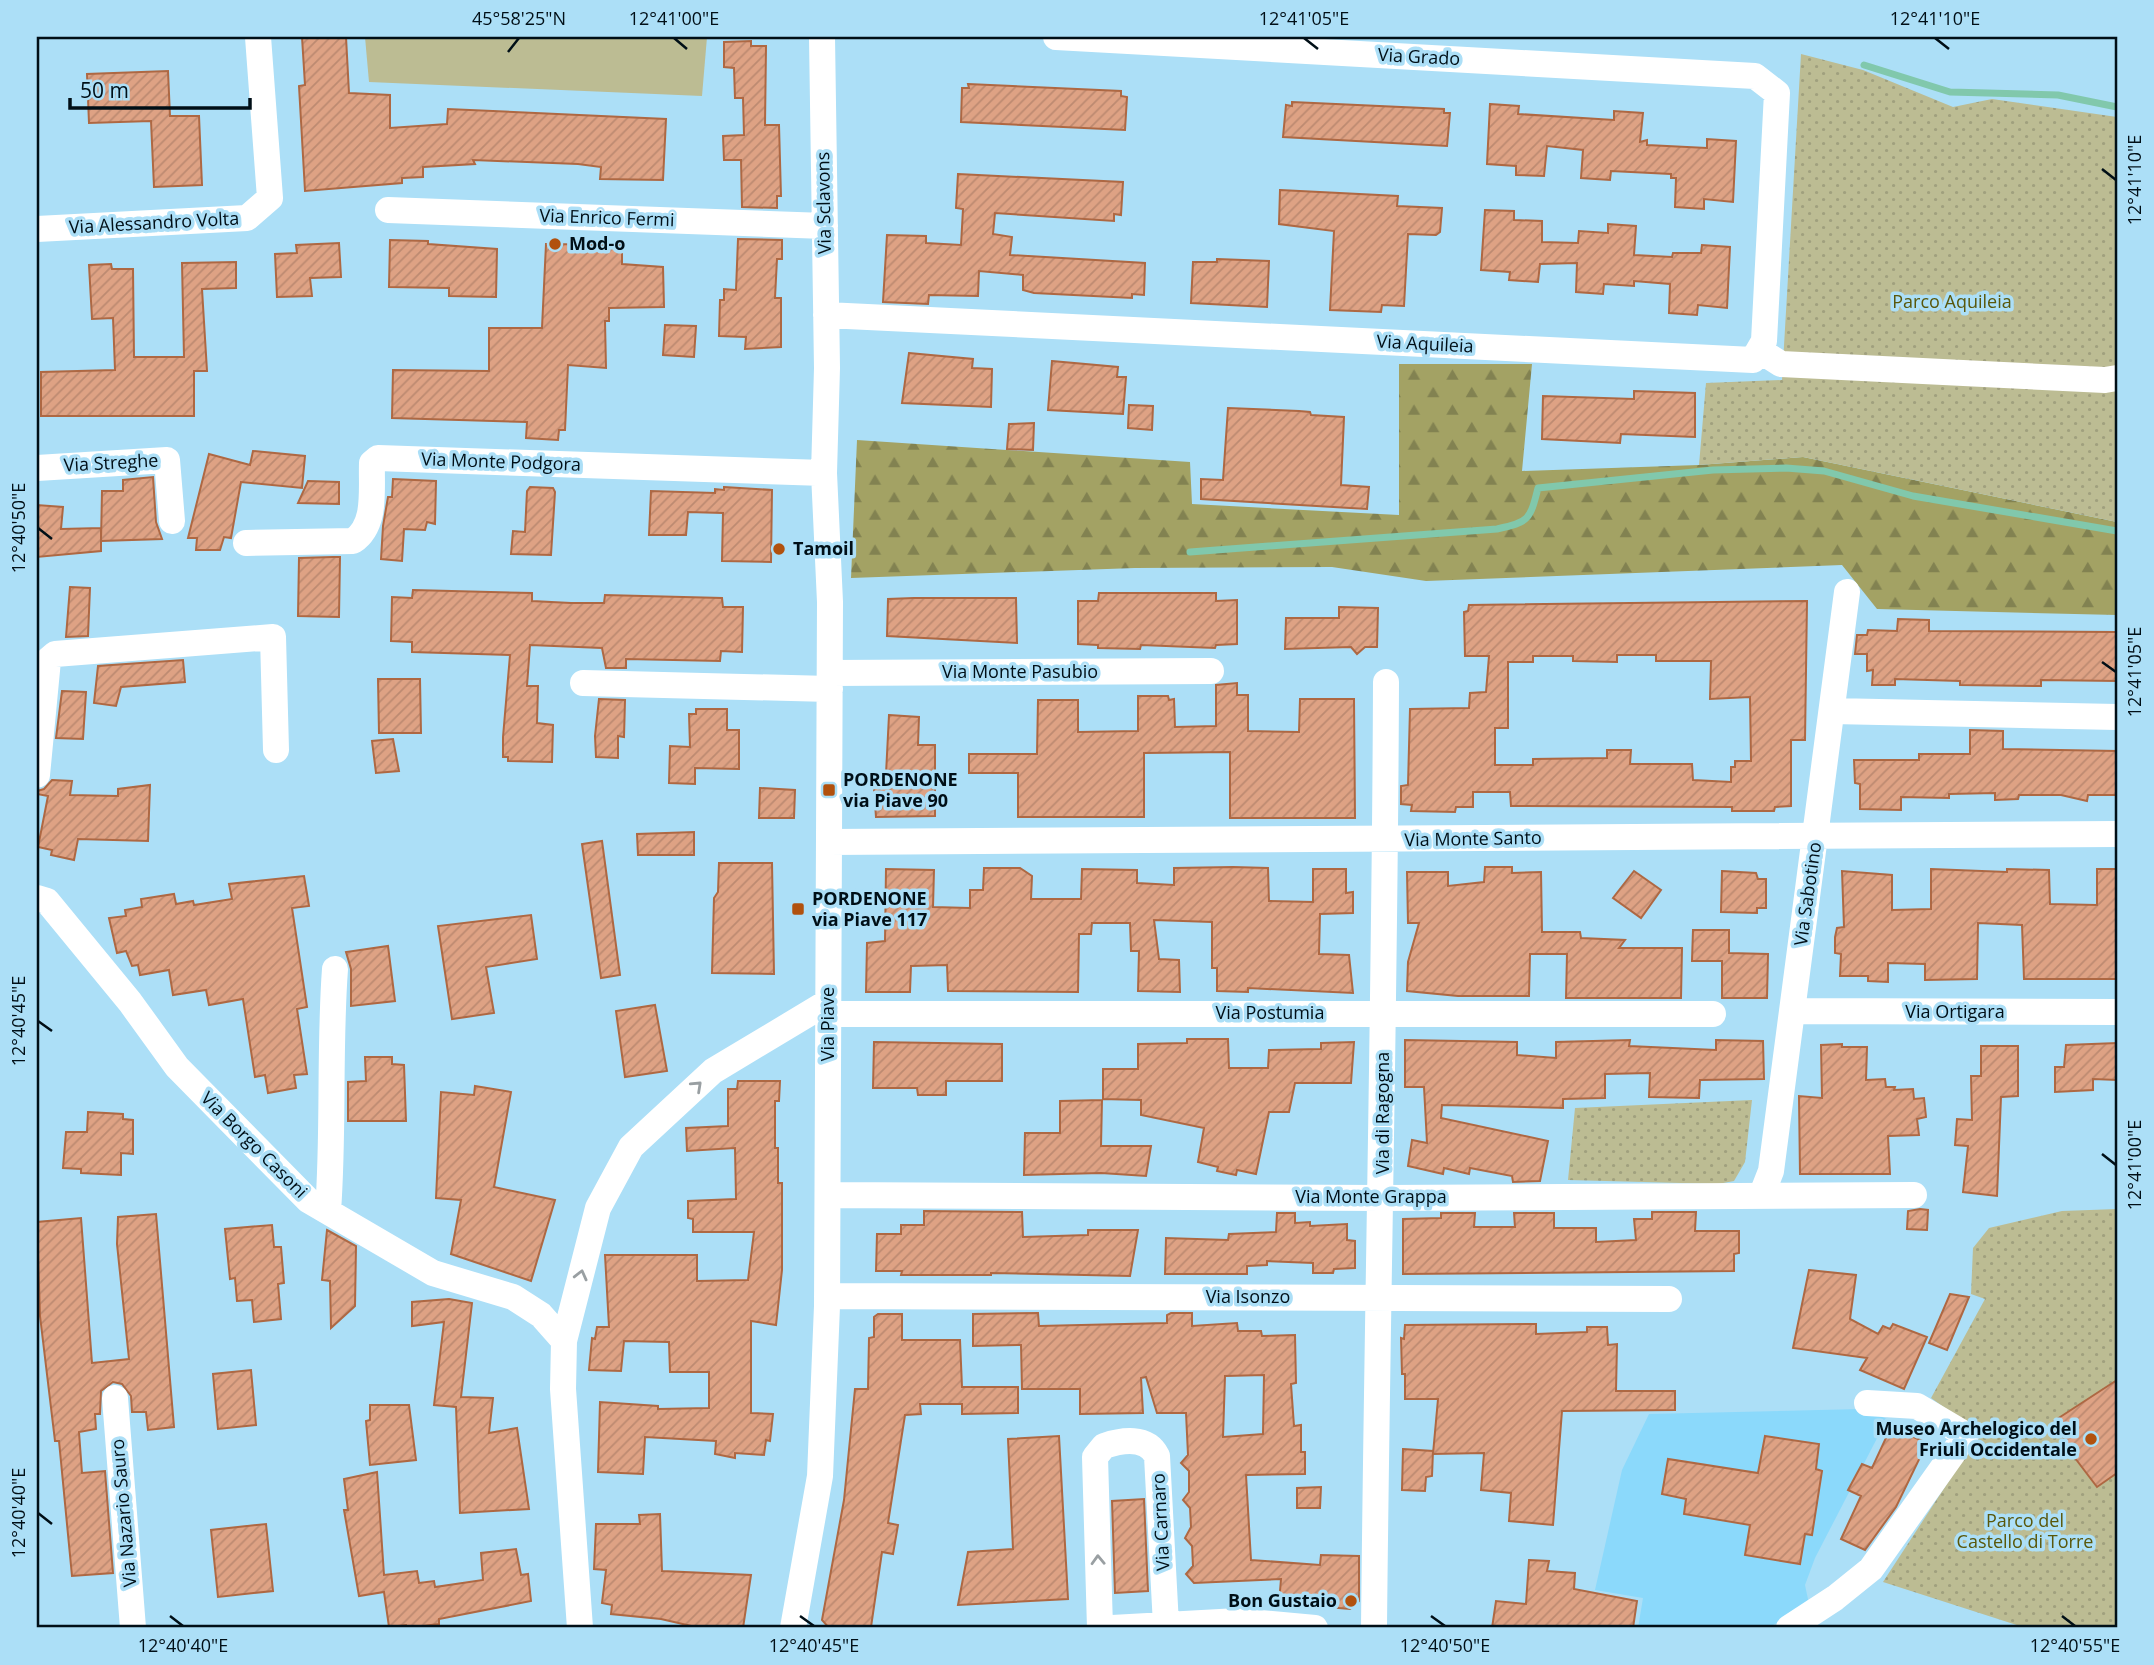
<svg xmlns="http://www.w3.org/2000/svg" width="2154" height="1665" font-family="'Open Sans',sans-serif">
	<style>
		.built { fill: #8bd9fb }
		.grass { fill: #bcbc93 }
		.forest { fill: url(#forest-firs) }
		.park { fill: url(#park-dots) }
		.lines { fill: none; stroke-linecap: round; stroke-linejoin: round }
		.stream { stroke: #81c8ac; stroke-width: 7 }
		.building { fill: url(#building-hatch); stroke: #ae6843; stroke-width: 2; fill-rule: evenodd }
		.minor { stroke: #fff; stroke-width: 26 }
		.oneway { stroke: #999fa2 }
		.ticks { fill: none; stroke: #000f17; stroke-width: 2.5 }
		.poi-dot { fill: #b1510e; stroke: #acdff7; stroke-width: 2.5 }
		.labels { text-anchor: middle; stroke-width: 7; stroke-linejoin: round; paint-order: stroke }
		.street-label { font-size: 18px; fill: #000f17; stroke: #acdff7 }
		.poi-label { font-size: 18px; font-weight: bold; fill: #000f17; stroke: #acdff7; text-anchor: start }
		.park-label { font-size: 18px; fill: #59570b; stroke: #acdff7 }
		.neatline { fill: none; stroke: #000f17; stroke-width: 2.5 }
		.ticks-label { font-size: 18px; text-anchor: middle; fill: #000f17 }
	</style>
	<defs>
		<pattern id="forest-firs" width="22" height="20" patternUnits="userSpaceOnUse" patternTransform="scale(1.75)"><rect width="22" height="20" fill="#a3a264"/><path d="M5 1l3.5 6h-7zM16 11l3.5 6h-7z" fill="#828251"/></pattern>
		<pattern id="park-dots" width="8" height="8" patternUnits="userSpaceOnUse" patternTransform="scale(1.75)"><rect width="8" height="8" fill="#bcbc93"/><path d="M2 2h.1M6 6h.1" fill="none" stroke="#a0a07e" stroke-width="1.8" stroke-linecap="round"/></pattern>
		<pattern id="building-hatch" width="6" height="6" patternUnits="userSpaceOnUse" patternTransform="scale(1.75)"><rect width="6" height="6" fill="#dea284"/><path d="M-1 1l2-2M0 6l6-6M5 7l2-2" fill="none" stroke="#bd8a71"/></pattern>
	</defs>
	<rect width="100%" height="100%" fill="#acdff7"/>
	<path class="built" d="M1861,1409L1887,1419L1815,1558L1805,1585L1809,1604L1768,1628H1638L1643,1598L1595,1590L1622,1470L1649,1414Z"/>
	<path class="grass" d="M365,37H707L702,96L369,82Z"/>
	<path class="forest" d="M1399,364H1532L1522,471L1699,465L1803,457L2117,522V615L1877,609L1842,565L1426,581L1332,567L1135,568L851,578L857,440L1190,462L1192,504L1399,515Z"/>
	<path class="park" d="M1801,54L1863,70L1953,107L1992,99L2117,117V522L1803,457L1699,465L1706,383L1782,380Z
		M1752,1100L1745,1162L1734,1181L1718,1184L1568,1180L1575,1108Z
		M2117,1209V1628H2026L1883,1582L1980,1433L1931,1398L1985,1299L1971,1294L1973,1248L1989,1228L2062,1211Z"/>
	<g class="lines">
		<path class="stream" d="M1864,65L1950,92L2058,95L2117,107
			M1190,552L1497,529C1529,522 1530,520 1538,488L1713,470L1786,468L1824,471L1913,496L2117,531"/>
	</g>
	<path class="building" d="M302,37H346L349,93L390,95V128L447,124L448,109L666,119L663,180L600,179L601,167L578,164L473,160L475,164L423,167V177L402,178V183L305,191L299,86L305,85Z
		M751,41V46H766L765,125H779L781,196H777V208L742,207L741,160H724L723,136L744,135L743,98H735L734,68L724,67V42Z
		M168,71L170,116H199L202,185L154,187L151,121L89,123L87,74Z
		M968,84L1121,91V96L1127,97L1125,130L961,122L962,88H969Z
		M1292,102L1444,109V113H1450L1447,146L1283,137L1286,105L1292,106Z
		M1490,104L1519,106L1518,114L1614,120V111L1643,113L1640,142L1647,140V145L1707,148V139L1736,141L1733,202L1704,199V209L1675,207L1676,178H1671V174L1611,171L1610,180L1581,178L1583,150L1547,146L1544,176L1516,175V166L1487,164Z
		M958,174L1123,182L1121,215L1114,214V221L995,213L993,234L1012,237L1010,255L1145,263L1144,295L1132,294V298L1034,293L1023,290V275L979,271L978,296L929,295L928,304L883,302L887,235L926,236V243L961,245L963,209L956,208Z
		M1280,190L1398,196L1397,206L1442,208L1440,232L1436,235L1408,234L1404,306L1382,305L1381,312L1330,310L1334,231L1279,224Z
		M1485,210L1514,211V220L1542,221V242L1578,243L1579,231L1608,233V224L1636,226L1634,255L1672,257L1673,253H1701L1702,245L1730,247L1727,308L1698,305L1697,315L1669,313L1670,284L1634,281V286L1604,284L1603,294L1576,292L1577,263L1540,264L1538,282L1509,280L1510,272L1481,270Z
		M738,239L782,240V259H777L775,298H781V347L745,349L746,337L719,336L720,300H724V289L736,290Z
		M390,240L428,241V244L497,249L496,297L449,296V288L389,287Z
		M339,243L341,277L310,278L312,296L277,297L275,254L297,253L296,245Z
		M546,244L622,245V264L663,267L664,307L609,308V321H605L606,368L568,365L565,430H559L558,440L526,438L527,422L392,418L393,370L489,371V328H542Z
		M1217,259L1269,261L1267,307L1191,303L1193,262H1217Z
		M236,262V288L202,289L207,371H194V416H41V372L115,370L113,318L92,319L89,265L111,264L112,269H133L134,357H184L182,263Z
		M665,325L696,326L694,357L663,355Z
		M909,353L973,359L972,368L992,369L991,407L902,403Z
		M1052,361L1118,367L1117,377H1126L1123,414L1048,410Z
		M1634,391L1695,393V437L1621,434L1620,443L1542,439L1543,396L1634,399Z
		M1129,405L1153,406L1152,430L1128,428Z
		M1228,408L1299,411L1310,412L1311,415L1344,417L1341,485L1369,487L1367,509L1201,499V479L1223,480Z
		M1034,423L1033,450L1007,449L1009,424Z
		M253,451L305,456L302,488L241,482L231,538L224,537L220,550H196L197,538H188L209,454L250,465Z
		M153,477L156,522L162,539L101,541V551L37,557V505L63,507L61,529L101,528V541L102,491H123V480Z
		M393,479L436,481L435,524L427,522L425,530L404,529L402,561L381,559L383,526L388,497H392Z
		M308,481L339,482V504L298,503Z
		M530,487L553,488L555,492L551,555L511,554L513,531L525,532L527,491Z
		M724,487L772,490L771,562L722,561L723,513L688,512L686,535H649L651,491L715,493V489L724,490Z
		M333,557H340L339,617L298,616L299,558Z
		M70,587L90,588L88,636L66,637Z
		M413,590L532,593V601L571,603H604L605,595L722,598L723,607H743L742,652L721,651L720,661L626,659V668H606L602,648L530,645L527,686H538L537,723L553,725L552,762L508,761V757H503V737L510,655L412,652V642L391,641L392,597L412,598Z
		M1099,593H1216V601L1237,600V644L1216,645L1215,648L1141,645L1140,649L1098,648V645L1078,644V601H1098Z
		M914,598H1016L1017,643L887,636L888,599Z
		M1807,601L1805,740H1791V806L1775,807L1774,811H1732V807L1511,806L1510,792H1473V807H1456L1455,812L1411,811L1412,805L1401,804V786L1408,785L1410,709L1469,708L1470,693L1486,692L1489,656H1465L1464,612L1468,611L1469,605ZM1617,655H1656V661H1711L1710,699L1750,697L1751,761H1735V767H1731V782L1693,780L1692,764H1630L1631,750H1607V758L1533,759V765H1495V728H1508V662H1533V656H1573V661L1617,662Z
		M1339,607L1378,608L1377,647H1365L1357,654L1351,647L1285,649L1286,618H1339Z
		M1898,619L1929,620V631L2117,632V681L2041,680V686L1960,685V681L1895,679V685H1872L1873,670L1867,671V654H1855L1857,635H1867L1868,630L1897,631Z
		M183,660L185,682L121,687L116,706L94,703L98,666Z
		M378,679H420L421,733H379Z
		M1237,683V695H1248V731L1299,732L1300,699H1354L1355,818H1230V752L1144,753V817H1018V773H969V754H1037L1038,700H1078V732L1138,731V696H1168L1169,700L1174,699L1175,727L1216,726V685Z
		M62,691L86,692L83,739L56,738Z
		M599,699L625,700L624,737L618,736V758L596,757L595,736Z
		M696,709H727V730H739V769L695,768V784L669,783L670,746L690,747L689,714H696Z
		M889,715L919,717L918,745H935V816L876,817L873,775L886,774Z
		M1970,730L2003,731V749L2117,751L2116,795H2088L2087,801L2061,795H2019L2018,799L1995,800V793L1949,794V798L1901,797V810L1860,809V784L1855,783L1854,760H1919V754H1970Z
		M393,739L399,771L376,773L372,741Z
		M52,780L72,781L70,795L118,796V789L150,785L148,841L78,839L74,860L51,855L52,850L38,847L48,796L37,794V791L44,789Z
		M760,788L795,790L794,818H759Z
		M694,832V855H638L637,834Z
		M602,841L620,975L601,978L582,844Z
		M719,863H772L774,974L712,973L714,898L718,892Z
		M1233,867L1268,868L1269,901L1313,902V869H1346V893L1353,892V913L1320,914L1319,954L1349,955L1353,993L1248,988V992L1217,991V968H1212V922L1154,920L1159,959L1179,960L1180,992L1138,991L1139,951H1131L1130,923H1092L1091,934H1079L1078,992L948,991L947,965L911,966L910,992H866L867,943L885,941L886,869L934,870L933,907L970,908V890H983L984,868H1020L1032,876L1031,899H1081L1082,869L1137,870V883L1174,885V868Z
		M1485,867H1512V873L1541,872L1542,932H1580L1581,938L1625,940L1619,948H1682L1681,998H1566L1567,954H1530L1529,996H1458L1407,991L1408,962L1419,923H1408L1407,872H1448V886L1484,882Z
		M1931,869L2007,872V869L2049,870L2050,904L2097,905V869H2117V979H2024L2022,925L1978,923L1977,979L1925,980V964L1888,963V982L1868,981V976H1840L1841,954L1835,953V937L1837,928L1844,927L1842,871L1892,875V910L1931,909Z
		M1634,871L1661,890L1641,918L1613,898Z
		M1722,871L1756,873L1758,879H1766V908H1757V913L1721,912Z
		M304,876L309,906L292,908L307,1007L297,1009L307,1074L294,1075L296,1088L268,1093L265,1075L255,1077L243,999L209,1005L206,990L173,995L169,970L140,975L138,965L132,966L126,951L117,953L109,918L126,916L125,910L142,907L141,899L174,894L176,904L193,901L194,905L232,899L229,884Z
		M531,915L537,959L486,967L494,1013L452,1019L438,926Z
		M1693,930H1729V953L1768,954L1767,998H1722V961H1692Z
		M388,946L395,1001L351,1006V969L346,952Z
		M655,1005L667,1071L625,1077L616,1011Z
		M1187,1039H1228L1229,1068H1268L1269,1050L1321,1049V1043L1354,1042L1351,1083H1295L1289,1112H1269L1256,1174L1237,1170L1236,1175L1217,1171L1218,1167L1198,1162L1204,1128L1141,1115V1100L1103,1099V1069H1138V1044L1187,1043Z
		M1405,1040L1517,1042V1055L1556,1058V1042L1630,1040L1629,1046L1716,1050V1040L1763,1041L1764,1079L1700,1080L1699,1098L1649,1097L1650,1073L1605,1074V1098L1563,1099V1108L1442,1105L1441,1118L1548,1141L1540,1181L1513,1182L1512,1176L1470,1168L1469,1174L1444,1168L1443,1174L1408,1166L1412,1140L1427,1143L1424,1087H1405Z
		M874,1042L1002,1044V1081H946V1095H918L917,1088H873Z
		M2117,1043V1080L2093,1079V1090L2055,1092V1067H2064L2066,1045Z
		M1842,1044V1047H1867L1866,1080L1885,1079L1886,1087H1895L1894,1090L1913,1089L1914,1099L1924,1098L1926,1117L1917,1119L1919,1135L1888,1136L1890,1174H1800L1799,1096L1822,1098L1821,1045Z
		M1981,1046H2018V1096L2001,1097L1997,1196L1963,1192L1968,1146L1955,1145L1957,1119L1972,1120L1971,1076H1981Z
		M365,1057H392V1064L404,1065L406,1121H348V1082L366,1081Z
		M738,1081H780L779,1101H775V1148H778V1183H782V1270L776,1325L751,1321V1413L773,1414L770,1441L766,1440L764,1455L735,1453V1458L715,1454L716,1441L645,1437L643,1474L598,1472L600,1402L658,1406V1409L709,1408V1372H670L669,1342L624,1341L621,1371L589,1370L592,1338L595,1339L597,1327H609L605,1255H697V1281L748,1280L754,1232H693V1219L688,1218V1201L736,1199L735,1148L687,1151L686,1128L728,1126V1089H737Z
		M475,1086L511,1092L494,1187L555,1200L531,1281L451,1254L461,1200L436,1198L441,1092L474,1095Z
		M1102,1100L1101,1146H1151L1146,1176L1101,1173L1024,1175L1025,1133H1060V1101Z
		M88,1112L123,1114V1119L133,1120V1154L121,1153V1175L81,1173V1169L63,1168L66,1132H87Z
		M1920,1209L1928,1210L1927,1230L1907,1229L1908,1211Z
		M924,1211L1022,1212L1023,1237L1088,1235V1230H1138L1130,1276L991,1273V1275H901L902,1271H876L877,1234H901V1225H924Z
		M1652,1212H1696L1695,1231H1739V1253L1734,1254V1271L1403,1274V1219L1441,1218V1213H1475L1474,1227H1515L1514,1213H1554V1228H1596V1242L1636,1240L1634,1219H1652Z
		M1277,1213H1295V1223L1310,1222V1226L1347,1224V1240L1355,1241V1268L1334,1269L1333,1273H1313V1263L1267,1261V1265L1247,1266V1274H1165L1166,1238L1228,1240L1229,1234L1276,1232Z
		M156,1214L174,1427L148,1430L146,1412H132L131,1396L122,1384L113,1382L101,1391L100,1414H95L96,1429L79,1432L82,1473L105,1471L113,1573L72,1576L59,1441H55L40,1316L37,1222L81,1218L92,1363L129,1359L117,1244L118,1217Z
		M272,1225L274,1247H281L284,1283L278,1284L281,1319L254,1322L252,1300L237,1301L235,1278L230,1279L225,1229Z
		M327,1230L356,1246L355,1306L331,1328L330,1281L322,1280Z
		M1809,1270L1856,1275L1850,1319L1878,1334L1883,1326L1890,1329L1893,1324L1927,1337L1904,1389L1860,1370L1867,1358L1793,1348Z
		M1950,1294L1969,1297L1947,1350L1929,1343Z
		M449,1299L472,1303L461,1397L493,1398L489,1433L517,1428L529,1509L460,1513L456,1407L434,1405L444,1322L412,1326V1302Z
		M1038,1313L1039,1326L1167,1323V1315L1171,1313H1192V1326L1237,1323L1238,1331H1261L1262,1336L1295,1335L1296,1383L1291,1384L1294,1426L1301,1425V1452H1305V1474L1246,1475L1251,1560L1320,1565L1321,1555L1359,1556V1601L1350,1609L1279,1603L1281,1579L1194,1583L1186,1574L1193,1566L1192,1546L1185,1538L1191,1527L1190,1508L1183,1500L1189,1492V1471L1181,1463L1188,1455L1186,1413H1157L1146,1377L1141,1378L1143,1413L1080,1414V1389H1022L1021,1345L973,1346V1314ZM1264,1375L1263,1434L1223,1437L1225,1376Z
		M878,1314H902V1340H960L962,1387H1018V1413L962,1414V1404H920L921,1414L905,1415L888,1523L898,1525L893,1554L882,1552L871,1627L829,1628L822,1620L844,1500L855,1389H868L869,1338L874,1337V1317Z
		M1536,1324V1334L1587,1332V1327H1607L1608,1345L1617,1344L1616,1391H1675V1410L1562,1411L1553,1525L1509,1521L1511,1493L1481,1490L1484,1453L1433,1454L1438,1399H1405V1374H1402L1401,1338L1404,1339L1405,1325Z
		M251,1370L256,1425L218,1429L213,1374Z
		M2117,1380V1473L2097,1487L2075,1458L2054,1421Z
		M370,1405H409L416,1460L370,1465L366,1421L370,1420Z
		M1891,1427L1927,1443L1896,1507L1865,1550L1841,1539L1861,1496L1848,1490L1862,1464L1872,1468Z
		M1059,1436L1068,1599L958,1605L968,1552L1013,1549L1008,1439Z
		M1765,1436L1819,1444L1816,1469L1822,1471L1812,1535L1805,1534L1800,1564L1745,1555L1750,1525L1684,1514L1686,1499L1662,1494L1668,1459L1758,1473Z
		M1403,1449L1433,1451L1432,1476L1426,1477L1425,1491L1402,1490Z
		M377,1472L384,1575L417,1571L419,1583L434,1581L435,1587L483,1580L481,1553L516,1549L521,1575L528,1574L531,1601L439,1619V1624L407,1628L406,1625L389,1627L384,1592L359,1596L344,1510H348L344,1479Z
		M1321,1487L1320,1508H1297V1488Z
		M1144,1499L1148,1591L1115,1593L1112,1501Z
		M660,1514L662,1571L751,1575L743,1628H700L661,1619L611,1614L612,1605L602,1603L606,1570L594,1569L596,1524H640L639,1515Z
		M266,1524L273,1591L218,1597L211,1530Z
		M1529,1560L1549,1561L1547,1571L1575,1573L1574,1589L1637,1601L1633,1628H1492L1496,1601L1526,1604Z"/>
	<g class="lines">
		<path class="minor" d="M388,210L825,226
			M37,229L247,218L270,198L258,37
			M826,315L1753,360L1764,341L1777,93L1755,76L1056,37
			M1759,350L1781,364L2105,380L2117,378
			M37,468L167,460L172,521
			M246,543L353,541C377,525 371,490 372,463L378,458L824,473
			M830,673L1211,671
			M583,683L830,689
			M1832,711L2117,717
			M37,775L48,660L55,654L273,637L276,750
			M829,842L2117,834
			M37,898L47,901L130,1002L177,1067L308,1200L433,1273L513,1297L541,1315L564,1341
			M1792,1011L2117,1012
			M828,1014H1713
			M1762,1194L1771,1171L1847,592
			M828,1195L1383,1198L1914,1195
			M328,1211C334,1131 329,1050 335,969
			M827,1296L1669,1299
			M115,1398L133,1628
			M580,1628L563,1389L564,1341L598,1208L631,1147L713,1071L828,1002
			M793,1628L820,1476L827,1306L830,602L824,473L827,368L822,37
			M1100,1628L1095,1457L1104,1446C1122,1440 1147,1436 1157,1456L1166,1625
			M1112,1628L1238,1621L1315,1628
			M1374,1628C1377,1313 1385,997 1386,682
			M1789,1628L1835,1598L1871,1569L1966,1435L1917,1406L1867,1403"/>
	</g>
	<defs><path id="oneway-chevron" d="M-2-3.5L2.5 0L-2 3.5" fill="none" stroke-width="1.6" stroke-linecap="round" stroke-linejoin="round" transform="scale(1.75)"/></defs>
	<g class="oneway">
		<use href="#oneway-chevron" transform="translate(697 1086) rotate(-43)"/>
		<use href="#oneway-chevron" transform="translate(581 1275) rotate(-76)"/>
		<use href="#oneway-chevron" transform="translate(1098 1560) rotate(-92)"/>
	</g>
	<path class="ticks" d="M674,38L687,49M1304,38L1318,49M1935,38L1949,49M508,52L519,38M2102,169L2116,180M38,528L52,539M2102,662L2116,672M38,1021L52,1031M2102,1154L2116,1165M38,1513L52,1524M170,1616L183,1626M800,1616L814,1626M1431,1616L1445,1626M2062,1616L2075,1626"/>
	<g class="poi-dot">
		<circle cx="555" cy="244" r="7"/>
		<circle cx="779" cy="549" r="7"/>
		<rect x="822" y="783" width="14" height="14" rx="3.5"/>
		<rect x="791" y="902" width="14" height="14" rx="3.5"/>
		<circle cx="2091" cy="1439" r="7"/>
		<circle cx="1351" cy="1601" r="7"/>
	</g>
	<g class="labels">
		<g class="street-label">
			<text transform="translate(1419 57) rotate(3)" y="6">Via Grado</text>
			<text transform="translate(824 203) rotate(-91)" y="6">Via Sclavons</text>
			<text transform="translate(607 218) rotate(2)" y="6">Via Enrico Fermi</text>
			<text transform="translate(154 223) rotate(-3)" y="6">Via Alessandro Volta</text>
			<text transform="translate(1425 344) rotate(3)" y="6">Via Aquileia</text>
			<text transform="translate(501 462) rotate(2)" y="6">Via Monte Podgora</text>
			<text transform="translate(111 463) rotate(-3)" y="6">Via Streghe</text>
			<text x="1020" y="678">Via Monte Pasubio</text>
			<text transform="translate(1473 839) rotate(-1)" y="6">Via Monte Santo</text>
			<text transform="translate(1808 894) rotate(-82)" y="6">Via Sabotino</text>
			<text x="1955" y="1018">Via Ortigara</text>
			<text x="1270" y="1019">Via Postumia</text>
			<text transform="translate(828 1024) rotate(-90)" y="6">Via Piave</text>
			<text transform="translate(1383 1113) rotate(-90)" y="6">Via di Ragogna</text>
			<text transform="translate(254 1145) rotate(45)" y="6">Via Borgo Casoni</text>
			<text x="1371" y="1203">Via Monte Grappa</text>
			<text x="1248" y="1303">Via Isonzo</text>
			<text transform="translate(124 1513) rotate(-95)" y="6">Via Nazario Sauro</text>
			<text transform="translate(1161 1522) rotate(-93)" y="6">Via Carnaro</text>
		</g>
		<g class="poi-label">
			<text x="569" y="250">Mod-o</text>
			<text x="793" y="555">Tamoil</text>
			<text x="843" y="786">PORDENONE<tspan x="843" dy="21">via Piave 90</tspan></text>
			<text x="812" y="905">PORDENONE<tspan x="812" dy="21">via Piave 117</tspan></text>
			<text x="2077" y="1435" text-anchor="end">Museo Archelogico del<tspan x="2077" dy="21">Friuli Occidentale</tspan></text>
			<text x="1337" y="1607" text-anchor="end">Bon Gustaio</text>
		</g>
		<g class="park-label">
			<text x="1952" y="308">Parco Aquileia</text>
			<text x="2025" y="1527">Parco del<tspan x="2025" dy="21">Castello di Torre</tspan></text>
		</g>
	</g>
	<rect width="2154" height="1665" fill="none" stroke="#acdff7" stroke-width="77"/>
	<path d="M70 98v10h180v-10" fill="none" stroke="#000f17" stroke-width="3.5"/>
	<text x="80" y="98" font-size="21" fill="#000f17" stroke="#acdff7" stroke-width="5" paint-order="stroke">50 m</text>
	<rect x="38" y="38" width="2078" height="1588" class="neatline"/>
	<g class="ticks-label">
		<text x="519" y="25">45°58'25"N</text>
		<text x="674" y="25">12°41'00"E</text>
		<text x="1304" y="25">12°41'05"E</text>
		<text x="1935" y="25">12°41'10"E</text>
		<text transform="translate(2135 180) rotate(-90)" y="6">12°41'10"E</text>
		<text transform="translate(19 528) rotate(-90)" y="6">12°40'50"E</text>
		<text transform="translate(2135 672) rotate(-90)" y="6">12°41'05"E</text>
		<text transform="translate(19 1021) rotate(-90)" y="6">12°40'45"E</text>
		<text transform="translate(2135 1165) rotate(-90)" y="6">12°41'00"E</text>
		<text transform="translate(19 1513) rotate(-90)" y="6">12°40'40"E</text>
		<text x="183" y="1652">12°40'40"E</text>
		<text x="814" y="1652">12°40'45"E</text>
		<text x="1445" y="1652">12°40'50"E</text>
		<text x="2075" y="1652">12°40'55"E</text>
	</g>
</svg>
